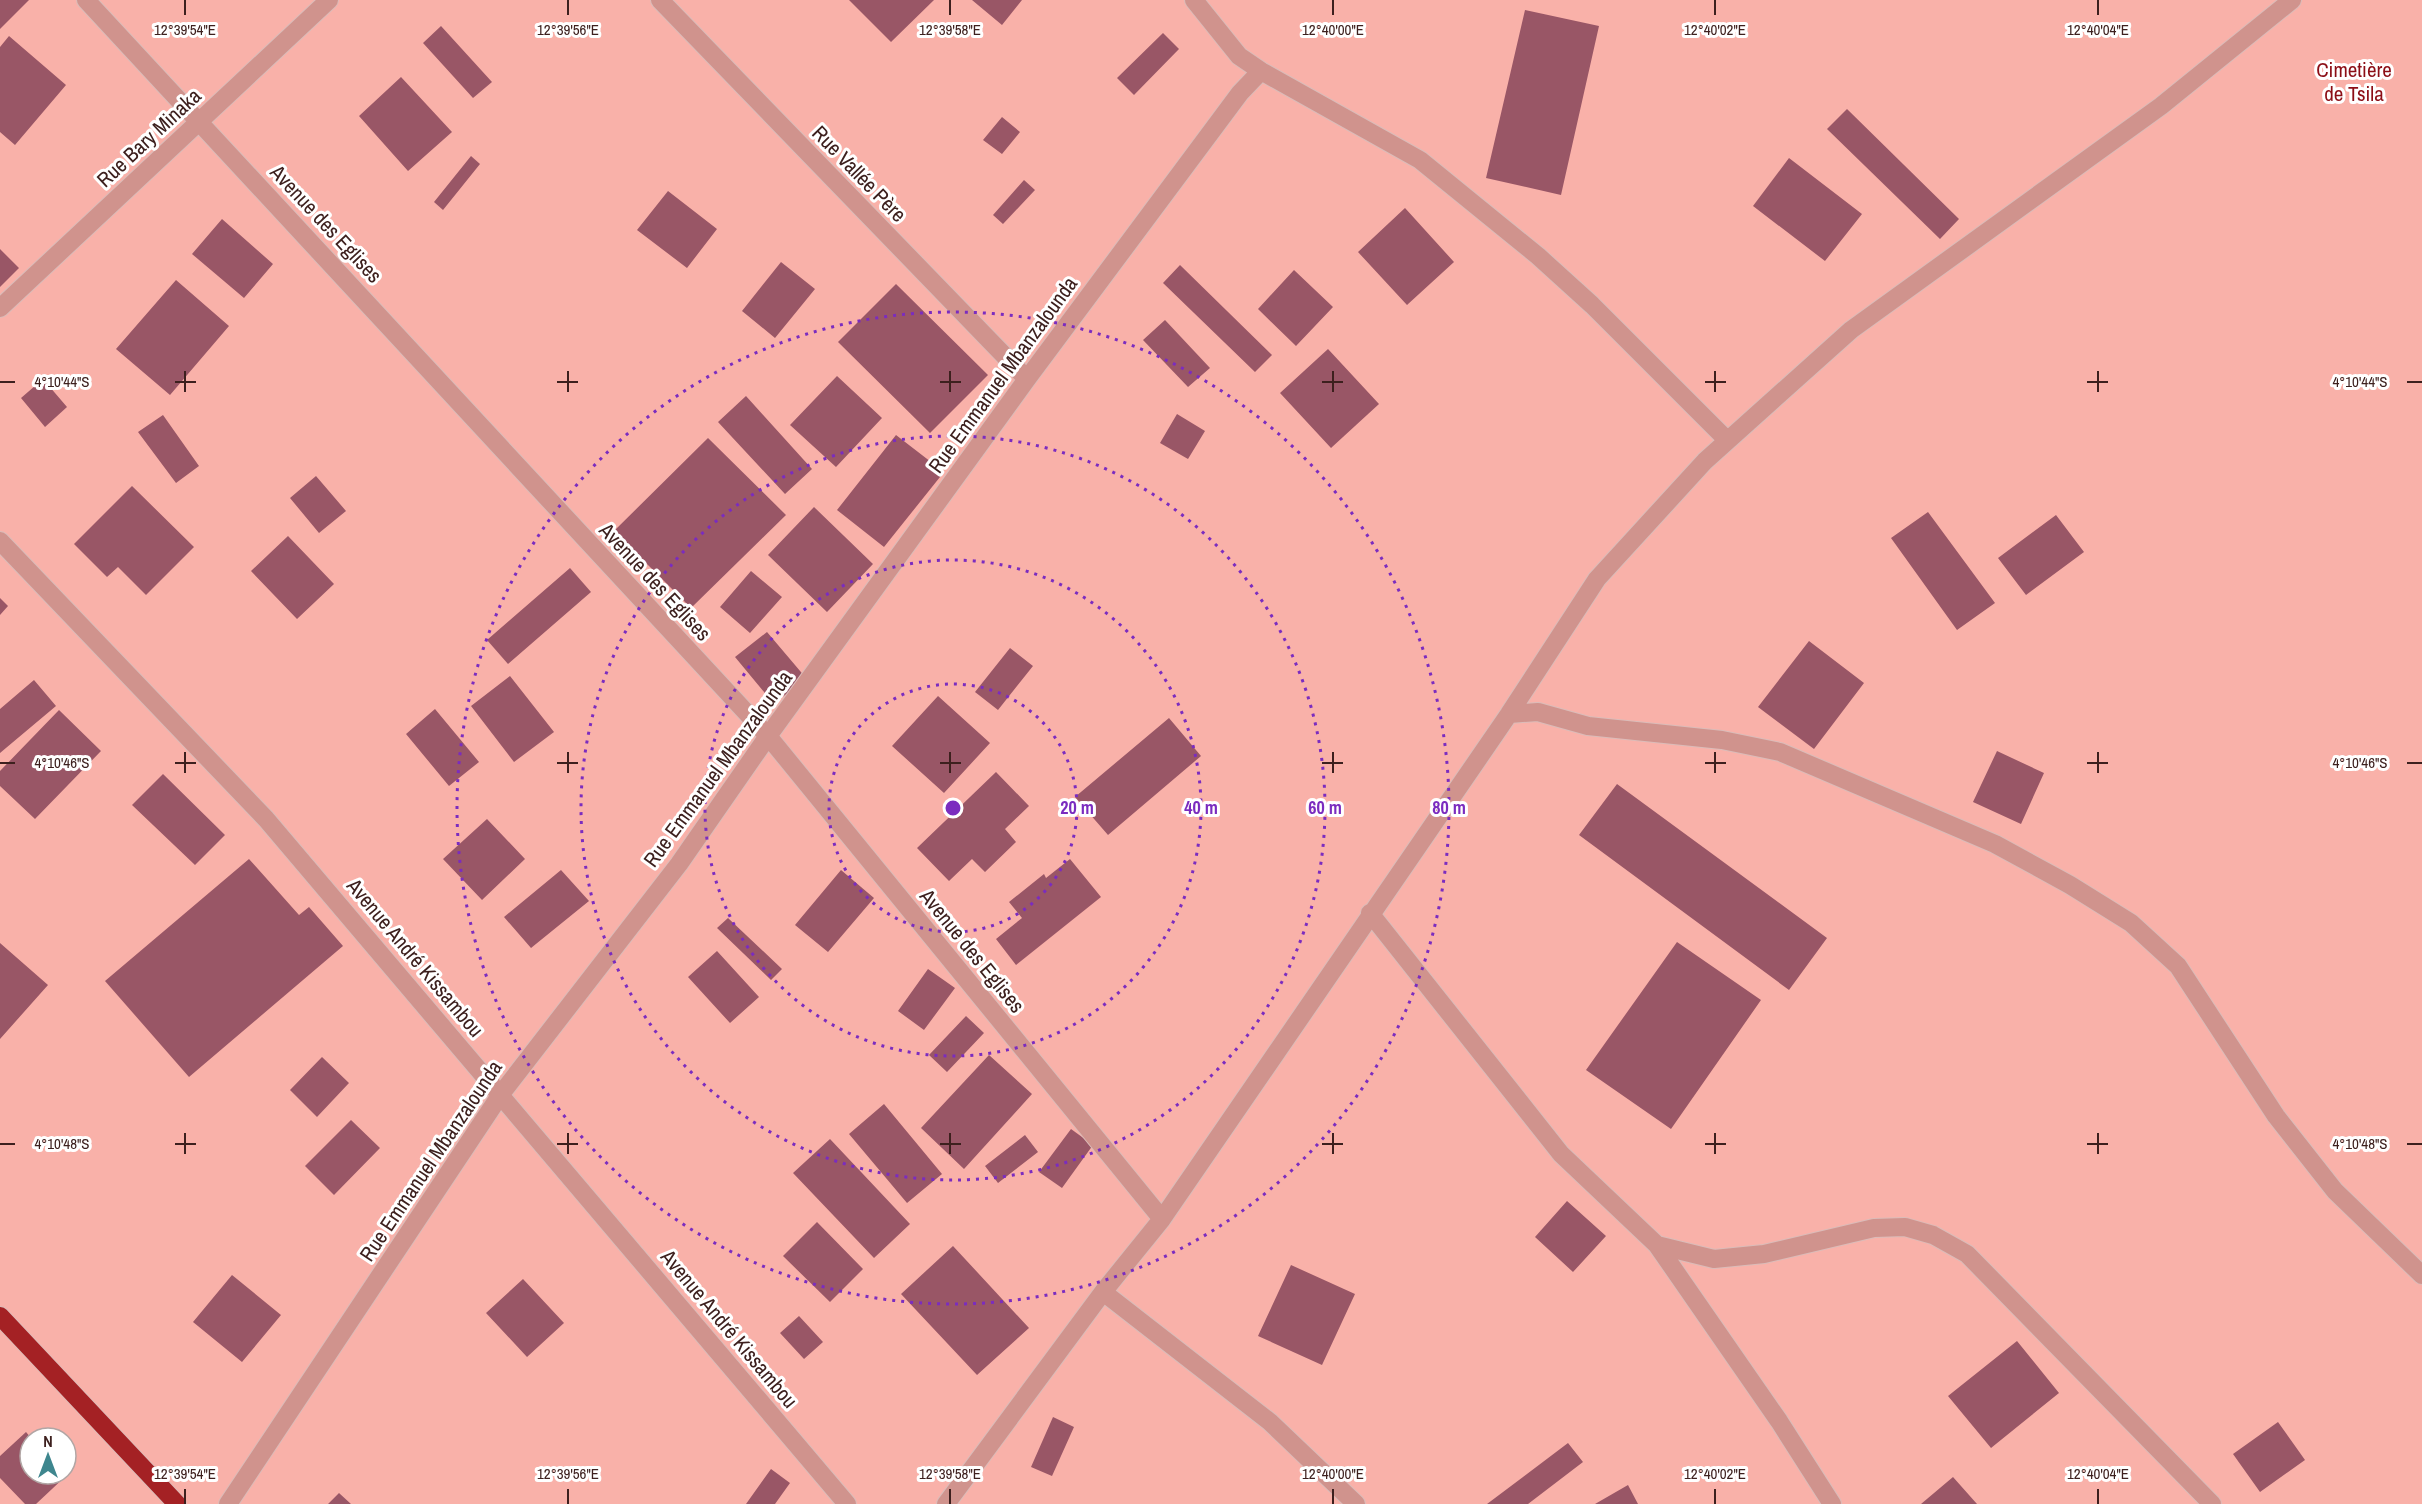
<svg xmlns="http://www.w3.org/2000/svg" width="2422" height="1504" font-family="'Archivo Narrow',sans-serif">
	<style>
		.green { fill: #f9b1a9; fill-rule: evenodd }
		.building { fill: #995666 }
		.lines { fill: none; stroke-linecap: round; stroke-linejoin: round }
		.minor-casing { stroke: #dbbcb9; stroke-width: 20 }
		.highway-casing { stroke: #dbbcb9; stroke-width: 20 }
		.minor { stroke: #d0938d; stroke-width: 18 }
		.highway { stroke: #a42124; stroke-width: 18 }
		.ticks { fill: none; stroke: #3d201e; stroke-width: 2 }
		.ring { fill: none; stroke: #7b2cbf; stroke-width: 3; stroke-dasharray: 3 6 }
		.labels { text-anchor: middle; stroke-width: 6; stroke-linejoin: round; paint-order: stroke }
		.park-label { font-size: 21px; fill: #8c0e16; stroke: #fff }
		.street-label { font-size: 21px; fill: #3d201e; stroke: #fff }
		.ticks-label { font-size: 15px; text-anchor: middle; fill: #3d201e; stroke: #fff; stroke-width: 6; stroke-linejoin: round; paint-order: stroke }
		.centre { fill: #7b2cbf; stroke: #fff; stroke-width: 3 }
		.ring-label { font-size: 18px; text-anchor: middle; font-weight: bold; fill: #7b2cbf; stroke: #fff; stroke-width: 6; stroke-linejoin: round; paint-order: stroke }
	</style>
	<rect width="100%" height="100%" fill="#fededb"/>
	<path class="green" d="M0,0H2422V1504H0ZM30,1438H66V1474H30Z"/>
	<path class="building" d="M0,0H29L0,29Z
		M849,0H934L891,42Z
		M972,0H1022L1002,25Z
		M1525,10L1599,26L1561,195L1486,178Z
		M441,26L492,82L473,98L423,43Z
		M1163,33L1179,49L1134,95L1117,78Z
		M9,36L66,85L15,145L0,132V47Z
		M401,77L452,132L408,171L359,116Z
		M1847,109L1959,219L1940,239L1827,129Z
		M1002,117L1020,132L1002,154L983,140Z
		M471,156L480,164L443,210L434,202Z
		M1789,158L1862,214L1825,261L1753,206Z
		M1024,180L1035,190L1003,224L993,215Z
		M668,191L717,229L687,268L637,230Z
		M1405,208L1454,262L1407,305L1358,252Z
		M222,219L273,264L244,298L192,254Z
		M0,249L19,268L0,287Z
		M781,262L815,289L775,338L742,311Z
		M1180,265L1272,355L1255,372L1163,283Z
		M1294,270L1333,307L1296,346L1258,309Z
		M176,280L229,326L170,395L116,349Z
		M896,284L988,375L930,433L838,342Z
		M1165,320L1210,368L1188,387L1143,340Z
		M1328,349L1379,404L1331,448L1280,393Z
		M837,376L882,418L836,467L790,425Z
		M43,379L67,407L45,427L21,398Z
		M746,396L812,469L785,494L718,422Z
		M1177,414L1205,431L1188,459L1160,443Z
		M163,415L199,466L176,483L138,432Z
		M896,435L944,472L884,547L837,510Z
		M708,438L786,515L691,608L614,531Z
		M316,476L346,511L319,533L290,498Z
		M132,486L194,547L146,595L118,567L107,577L74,544Z
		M814,507L873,564L827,612L768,555Z
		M1928,512L1995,603L1957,630L1891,538Z
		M2056,515L2084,552L2026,595L1998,558Z
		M288,536L334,584L297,619L251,571Z
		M570,568L591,592L508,664L487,640Z
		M751,571L782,597L750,633L720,607Z
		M0,598L8,606L0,615Z
		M767,632L806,678L774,704L735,657Z
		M1809,641L1864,683L1814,749L1758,707Z
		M1010,648L1033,666L998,710L975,692Z
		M510,676L554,732L514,762L471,706Z
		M34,680L56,706L0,753V709Z
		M938,696L990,743L944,793L892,746Z
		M435,709L479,762L449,786L406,734Z
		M59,710L101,751L35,819L0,786V771Z
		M1169,718L1201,756L1108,835L1075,797Z
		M1997,751L2044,773L2021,824L1973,802Z
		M996,772L1029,806L1005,829L1016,842L985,872L972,859L949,881L917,848Z
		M163,774L225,835L195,865L132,805Z
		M1617,784L1827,938L1789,990L1579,835Z
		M487,819L525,859L482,900L443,859Z
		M249,859L299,915L309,907L343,946L189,1077L105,981Z
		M1070,859L1101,897L1016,965L996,939L1022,918L1009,902L1044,874L1046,878Z
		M561,870L589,901L531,948L504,917Z
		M841,870L874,898L828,952L795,925Z
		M728,918L782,969L771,980L717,928Z
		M1677,942L1761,1000L1671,1129L1586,1070Z
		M0,943L48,985L0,1039Z
		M717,951L759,997L730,1023L688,977Z
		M928,969L955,988L924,1030L898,1011Z
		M966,1016L984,1033L947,1072L929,1055Z
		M989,1055L1032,1094L964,1169L921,1128Z
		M322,1057L349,1083L317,1117L290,1090Z
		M884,1104L942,1174L907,1203L849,1134Z
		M351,1120L380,1148L334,1195L305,1166Z
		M1071,1129L1093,1145L1062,1188L1039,1172Z
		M1025,1135L1038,1152L998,1183L985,1166Z
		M830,1139L910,1224L874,1258L793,1173Z
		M1567,1201L1606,1236L1573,1272L1535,1237Z
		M817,1222L863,1269L830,1302L783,1256Z
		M953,1246L1029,1328L977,1375L901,1294Z
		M1291,1265L1355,1294L1322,1365L1258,1336Z
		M232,1275L281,1315L242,1362L193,1322Z
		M523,1279L564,1323L527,1357L486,1313Z
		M799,1316L823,1342L804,1359L780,1333Z
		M2017,1341L2059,1393L1991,1448L1948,1396Z
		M1053,1417L1074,1427L1052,1476L1031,1467Z
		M2278,1422L2305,1460L2260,1492L2233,1454Z
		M26,1432L31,1438L30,1474H68L36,1504H25L0,1478V1456Z
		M1568,1443L1583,1462L1528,1504H1487Z
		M771,1469L790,1483L775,1504H746Z
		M1953,1477L1977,1504H1921Z
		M1628,1485L1638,1504H1595Z
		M339,1493L351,1504H328Z"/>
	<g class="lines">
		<g class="minor-casing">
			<path id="minor" d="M86,0L768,736L1162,1219
				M660,0L1027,379
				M1194,0L1239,56L1261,71L1420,160L1538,256L1592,305L1727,440
				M0,308L329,0
				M0,541L266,819L847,1504
				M1509,714L1538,712L1588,726L1722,740L1780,752L1995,844L2070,885L2131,923L2178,966L2276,1116L2335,1191L2422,1275
				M1370,913L1561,1154L1657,1245L1714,1259L1764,1254L1874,1228L1905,1227L1933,1235L1967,1254L2212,1504
				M1657,1245L1779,1421L1832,1504
				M1103,1292L1270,1422L1356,1504
				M228,1504L501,1094L679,864L768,736L1027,379L1240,93L1261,71
				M946,1504L1103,1292L1162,1219L1509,714L1597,579L1705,461L1851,330L2161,106L2292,0"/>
		</g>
		<g class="highway-casing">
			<path id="highway" d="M0,1316L177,1504"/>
		</g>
		<use href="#minor" class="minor"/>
		<use href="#highway" class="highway"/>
	</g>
	<path class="ticks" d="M185,0V15M568,0V15M950,0V15M1333,0V15M1715,0V15M2098,0V15M185,371V392M568,371V392M950,371V392M1333,371V392M1715,371V392M2098,371V392M0,382H15M175,382H196M557,382H578M940,382H961M1322,382H1343M1705,382H1726M2087,382H2108M2407,382H2422M185,752V773M568,752V773M950,752V773M1333,752V773M1715,752V773M2098,752V773M0,763H15M175,763H196M557,763H578M940,763H961M1322,763H1343M1705,763H1726M2087,763H2108M2407,763H2422M185,1133V1154M568,1133V1154M950,1133V1154M1333,1133V1154M1715,1133V1154M2098,1133V1154M0,1144H15M175,1144H196M557,1144H578M940,1144H961M1322,1144H1343M1705,1144H1726M2087,1144H2108M2407,1144H2422M185,1489V1504M568,1489V1504M950,1489V1504M1333,1489V1504M1715,1489V1504M2098,1489V1504"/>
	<g class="ring">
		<circle cx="953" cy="808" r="124"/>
		<circle cx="953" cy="808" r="248"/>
		<circle cx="953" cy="808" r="372"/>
		<circle cx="953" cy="808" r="496"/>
	</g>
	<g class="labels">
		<g class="park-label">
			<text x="2354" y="77">Cimetière<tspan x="2354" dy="24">de Tsila</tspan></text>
		</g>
		<g class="street-label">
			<text transform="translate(149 138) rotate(-43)" y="7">Rue Bary Minaka</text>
			<text transform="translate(859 174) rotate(46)" y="7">Rue Vallée Père</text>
			<text transform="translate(326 224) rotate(47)" y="7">Avenue des Eglises</text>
			<text transform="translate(1003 375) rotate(-54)" y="7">Rue Emmanuel Mbanzalounda</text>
			<text transform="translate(655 582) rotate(47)" y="7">Avenue des Eglises</text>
			<text transform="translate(718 769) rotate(-54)" y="7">Rue Emmanuel Mbanzalounda</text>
			<text transform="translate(972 951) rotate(51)" y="7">Avenue des Eglises</text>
			<text transform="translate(415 958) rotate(50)" y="7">Avenue André Kissambou</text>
			<text transform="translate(431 1161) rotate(-56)" y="7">Rue Emmanuel Mbanzalounda</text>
			<text transform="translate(729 1329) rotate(50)" y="7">Avenue André Kissambou</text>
		</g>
	</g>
	<g class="ticks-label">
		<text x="185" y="35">12°39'54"E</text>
		<text x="568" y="35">12°39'56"E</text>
		<text x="950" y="35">12°39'58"E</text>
		<text x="1333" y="35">12°40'00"E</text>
		<text x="1715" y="35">12°40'02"E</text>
		<text x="2098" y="35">12°40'04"E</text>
		<text x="62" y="387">4°10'44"S</text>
		<text x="2360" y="387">4°10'44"S</text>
		<text x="62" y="768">4°10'46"S</text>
		<text x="2360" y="768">4°10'46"S</text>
		<text x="62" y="1149">4°10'48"S</text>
		<text x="2360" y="1149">4°10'48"S</text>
		<text x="185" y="1479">12°39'54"E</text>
		<text x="568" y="1479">12°39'56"E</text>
		<text x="950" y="1479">12°39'58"E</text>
		<text x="1333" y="1479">12°40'00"E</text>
		<text x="1715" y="1479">12°40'02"E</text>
		<text x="2098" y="1479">12°40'04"E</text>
	</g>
	<circle cx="953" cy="808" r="9" class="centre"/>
	<g class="ring-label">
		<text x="1077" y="814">20 m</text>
		<text x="1201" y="814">40 m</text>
		<text x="1325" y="814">60 m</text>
		<text x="1449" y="814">80 m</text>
	</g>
	<g transform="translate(48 1456)"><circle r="28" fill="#ffffff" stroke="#b1a6a5" stroke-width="1.5"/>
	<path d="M0-4.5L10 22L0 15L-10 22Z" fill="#3e868e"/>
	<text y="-9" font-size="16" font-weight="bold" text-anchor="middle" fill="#3d201e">N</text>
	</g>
</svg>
